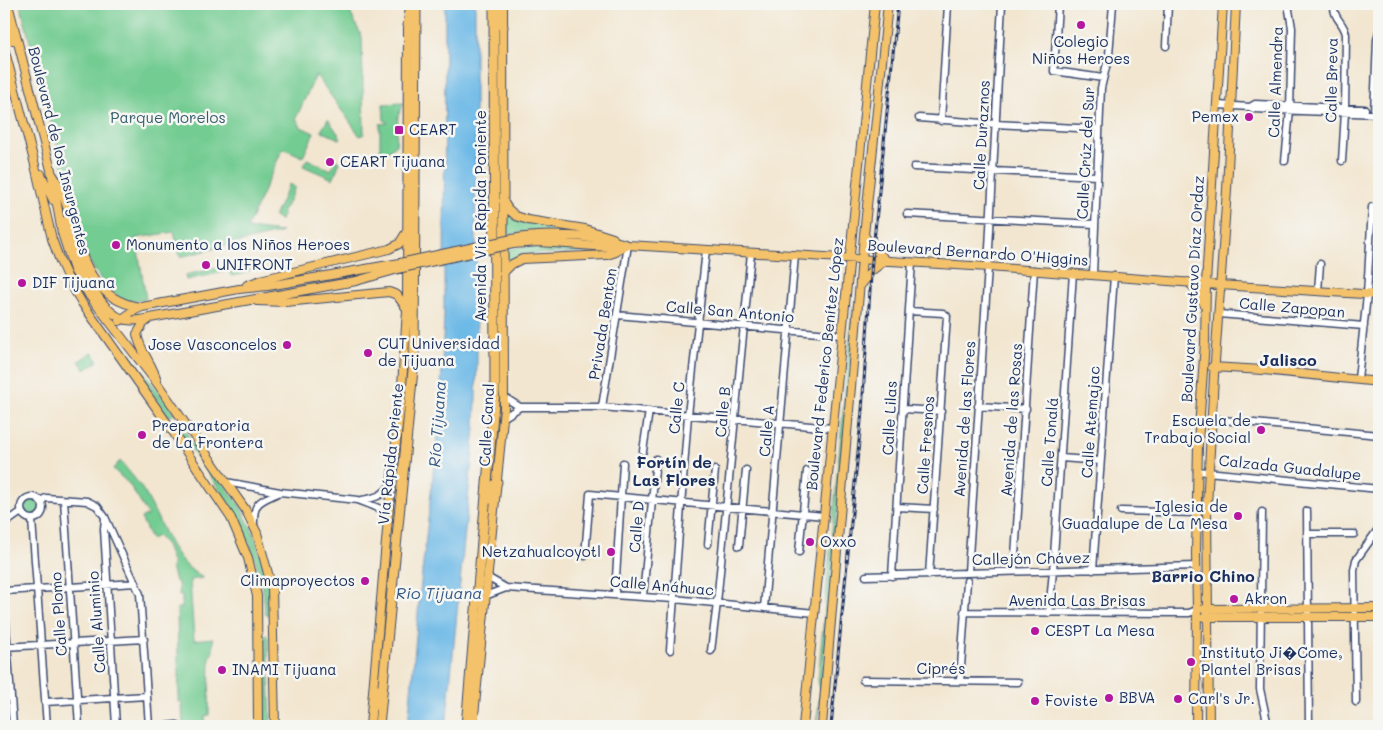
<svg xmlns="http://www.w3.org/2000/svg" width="1383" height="730" font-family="Mali,sans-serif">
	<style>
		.green { fill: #73cc92; stroke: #477e78 }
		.water { fill: #6ebae7; stroke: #4474a2 }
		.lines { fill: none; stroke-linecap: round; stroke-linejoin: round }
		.minor-casing { stroke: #3b4a6f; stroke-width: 9 }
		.major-casing { stroke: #3b4a6f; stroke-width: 10 }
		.highway-casing { stroke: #3b4a6f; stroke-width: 11 }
		.minor { stroke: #fff; stroke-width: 6 }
		.major { stroke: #f4c26a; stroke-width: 8 }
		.highway { stroke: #f4c26a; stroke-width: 9 }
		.rail-casing { stroke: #1b2f5e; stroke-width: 3 }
		.rail { stroke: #f6f6f2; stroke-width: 1; stroke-dasharray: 4; stroke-linecap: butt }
		.major-bridge-casing { stroke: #3b4a6f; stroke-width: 10; stroke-linecap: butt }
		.major-bridge { stroke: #f4c26a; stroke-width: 8 }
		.poi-dot { fill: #b5179e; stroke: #f6f6f2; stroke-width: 2 }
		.labels { text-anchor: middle; stroke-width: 5; stroke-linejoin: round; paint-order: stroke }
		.poi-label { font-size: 15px; fill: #1b2f5e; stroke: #f6f6f2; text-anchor: start }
		.street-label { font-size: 15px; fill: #1b2f5e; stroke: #f6f6f2 }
		.park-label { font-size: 15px; fill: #355e6e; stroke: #f6f6f2 }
		.neighbourhood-label { font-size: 16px; font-weight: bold; fill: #1b2f5e; stroke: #f6f6f2 }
		.water-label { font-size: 16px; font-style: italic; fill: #345987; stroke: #f6f6f2 }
	</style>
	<rect width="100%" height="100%" fill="#f6f6f2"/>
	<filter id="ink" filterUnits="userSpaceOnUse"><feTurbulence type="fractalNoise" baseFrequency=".02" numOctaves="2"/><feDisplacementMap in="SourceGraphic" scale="10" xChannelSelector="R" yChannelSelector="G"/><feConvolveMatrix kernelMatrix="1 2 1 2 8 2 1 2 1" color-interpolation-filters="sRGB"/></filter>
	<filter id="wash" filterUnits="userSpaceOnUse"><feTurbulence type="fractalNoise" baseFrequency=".0096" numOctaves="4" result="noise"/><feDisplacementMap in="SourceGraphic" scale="20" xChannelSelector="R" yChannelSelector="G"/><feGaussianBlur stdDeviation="1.12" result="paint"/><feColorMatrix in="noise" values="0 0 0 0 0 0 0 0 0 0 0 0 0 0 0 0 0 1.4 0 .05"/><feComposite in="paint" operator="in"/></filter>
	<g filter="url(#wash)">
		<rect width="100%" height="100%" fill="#f2e6d0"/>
		<path class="green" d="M20,4H346L362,37L364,134L360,136L316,75L296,118L301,127L314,133L303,157L283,148L247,228L282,232L180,257L174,232L136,238L146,299C141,300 135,302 130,301C109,298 91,266 84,249Z
			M404,103L398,116L396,145L388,151L380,153V124L388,123L384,120L383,104Z
			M328,119L341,138L339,139L321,131Z
			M307,159L331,170L336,160L340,162L333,179L303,166Z
			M289,184L295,187L286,207L282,210L283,215L281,220L274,217Z
			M506,209L509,212L600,236L535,230L507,235Z
			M534,246L543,247L608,252L523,254L507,263V249Z
			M246,262L250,270L242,274L231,276L229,271L186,280L185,275Z
			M853,305L851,362L818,724L817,719L820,694L818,680Z
			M120,342L176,414L171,415L169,417L132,363Z
			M92,352L98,361L85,370L79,361Z
			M180,424L240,506L253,532L268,580L270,611L268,615L265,614L263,588L253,551L245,532L235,512L177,428V425Z
			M120,461C129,472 139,482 146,495C163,525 171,560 203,578L190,580L194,640L213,638V651L210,657L209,715L205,716V726H183L182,703L179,702L177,608H182V595H179L178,582L175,581L171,567L173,565L166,545L158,536L151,539L141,518L148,515L129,484L113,469Z
			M22 508a9 9 0 1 1 18 0a9 9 0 1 1-18 0Z
			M266,634L268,638L271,726H264V636Z"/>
		<path class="water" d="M445,4H475V116L477,364L475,428L446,726H408L420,591L439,420L442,368L444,314Z"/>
	</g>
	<g filter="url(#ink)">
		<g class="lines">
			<g class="minor-casing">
				<path id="minor" d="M1058,4L1054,71L1103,78
					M1200,4L1223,5
					M1334,4C1333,19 1343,21 1346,34L1345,112L1342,161
					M1166,46L1168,4
					M1218,105L1250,107L1254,109L1379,114
					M1250,107L1255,104L1365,109
					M1374,114L1377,40L1379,31
					M919,118L995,124L1099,129
					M941,121L948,4
					M1379,148L1377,162L1379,171
					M1285,161L1290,110L1292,28L1288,4
					M914,167L1097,176
					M907,214L1094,224
					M1093,274L1101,88L1109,55L1113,4
					M1318,291L1320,264
					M909,311L943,313L947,316L929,575
					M1219,314L1364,326
					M617,315L841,335
					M1358,379L1367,295L1372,207
					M504,397L520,407
					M978,406L1026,409
					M602,407L628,245
					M903,409L941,411
					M503,418L520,407H602L832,428
					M1212,419L1379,435
					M643,451L649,411
					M1061,458L1100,461
					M1197,471L1379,489
					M226,482L280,492L358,500L381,509L387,514L389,520
					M21 508a11 11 0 1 1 22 0a11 11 0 1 1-22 0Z
					M64,500L79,726
					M362,500C375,498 383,496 391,484
					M40,501L46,498L87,501L97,506L105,517L140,594L149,726
					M898,507L934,509
					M1121,511L1197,513
					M1307,511L1309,726
					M1262,512L1260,689L1268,726
					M105,518L104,529L116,726
					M32,520L47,726
					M4,524L21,512
					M254,526C253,501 259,502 280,492
					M1307,534H1354
					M708,544L715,470
					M739,546L746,470
					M799,552L807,471
					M585,556L590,494L824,516
					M1093,570L1114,276
					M1014,571L1034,270
					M968,572L988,267L1002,4
					M866,576L1196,566
					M892,576L912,262
					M487,577L506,588L674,599L815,613
					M4,591L136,583
					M615,594L623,463
					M485,596L506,588
					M643,596L656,459
					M4,598L13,726
					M764,608L795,255
					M964,612L1189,613L1197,610
					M1049,613L1053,571L1073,273
					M4,647L144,639
					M670,650L688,415L706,250
					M711,651L717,603L751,253
					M863,680L1018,682
					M960,681L967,581
					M45,702L147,696
					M1356,702L1354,570L1356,560L1379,528
					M4,722L12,726
					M162,726L177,725"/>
			</g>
			<g class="major-casing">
				<path id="major" d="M8,4L51,170L62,233L74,270L89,295L157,383L226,482L245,509L257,533L272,588L275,726
					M4,8L12,40
					M4,48L34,161L52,239L60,261L69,281L82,303L167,423L231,518L248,558L257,596L258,726
					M41,174L53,200
					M53,175C81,220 73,297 140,307
					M503,201L508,209L516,216L528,220L585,229L613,238
					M64,221C71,247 97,315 127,320C134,322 143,319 150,318L356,281L402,268
					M512,239C542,233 600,235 628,245L988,267L1220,285L1379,295
					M513,244L539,242L608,247L624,246
					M503,273L512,264L522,259L607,255L616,252L622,247
					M1188,282L1198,291L1204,304
					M862,284L871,271L886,260L873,248L864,235
					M247,285L264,279L389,249L399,244L407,231
					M257,301L285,302L389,292L397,295L407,309
					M149,319L143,324L137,334C140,352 153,364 157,381
					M120,321L131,312L142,307L239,289L268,286L400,263
					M1212,367L1263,370L1379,382
					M1204,609L1379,608
					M1204,617H1379
					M370,726L391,484L401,401L407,310L408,21
					M473,726L504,408L503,4
					M803,726L875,4
					M822,726L864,235L888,4
					M1196,726L1197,610L1196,554L1198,443L1205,342L1206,283L1223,4
					M1209,726L1207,506L1214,376L1227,190L1236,4"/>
			</g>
			<g class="highway-casing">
				<path id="highway" d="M499,10L500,20L503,27
					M408,25L411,4
					M491,499L493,488L497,482
					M373,705L377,698L378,690
					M379,726L414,359L416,4
					M466,726L495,391L494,4"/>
			</g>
			<use href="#minor" class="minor"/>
			<use href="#major" class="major"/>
			<use href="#highway" class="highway"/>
			<g class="rail-casing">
				<path id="rail" d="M831,726L862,411L872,260L898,4"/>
			</g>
			<use href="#rail" class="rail"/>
			<g class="major-bridge-casing">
				<path id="major-bridge" d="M400,263L512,239
					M402,268L513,244"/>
			</g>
			<use href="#major-bridge" class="major-bridge"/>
		</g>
	</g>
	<g class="poi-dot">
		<circle cx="1081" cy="25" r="5"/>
		<circle cx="1249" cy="117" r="5"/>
		<rect x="394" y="125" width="10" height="10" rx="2.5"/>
		<circle cx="330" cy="162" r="5"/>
		<circle cx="116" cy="245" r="5"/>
		<circle cx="206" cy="265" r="5"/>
		<circle cx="22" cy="283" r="5"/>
		<circle cx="287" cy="345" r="5"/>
		<circle cx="368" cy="353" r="5"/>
		<circle cx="1261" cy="430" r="5"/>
		<circle cx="142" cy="435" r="5"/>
		<circle cx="1238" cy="516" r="5"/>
		<circle cx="810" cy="542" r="5"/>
		<circle cx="611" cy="552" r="5"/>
		<circle cx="365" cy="581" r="5"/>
		<circle cx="1234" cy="599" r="5"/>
		<circle cx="1035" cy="631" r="5"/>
		<circle cx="1191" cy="662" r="5"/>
		<circle cx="222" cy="670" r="5"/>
		<circle cx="1109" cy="698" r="5"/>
		<circle cx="1178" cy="699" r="5"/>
		<circle cx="1035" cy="701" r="5"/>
	</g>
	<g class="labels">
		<g class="poi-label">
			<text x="1081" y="47" text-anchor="middle">Colegio<tspan x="1081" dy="17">Niños Heroes</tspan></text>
			<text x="1239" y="122" text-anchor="end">Pemex</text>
			<text x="409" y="135">CEART</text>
			<text x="340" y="167">CEART Tijuana</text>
			<text x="126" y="250">Monumento a los Niños Heroes</text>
			<text x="216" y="270">UNIFRONT</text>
			<text x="32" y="288">DIF Tijuana</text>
			<text x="378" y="349">CUT Universidad<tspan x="378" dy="17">de Tijuana</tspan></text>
			<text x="277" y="350" text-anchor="end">Jose Vasconcelos</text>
			<text x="1251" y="426" text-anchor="end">Escuela de<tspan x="1251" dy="17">Trabajo Social</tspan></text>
			<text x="152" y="431">Preparatoria<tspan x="152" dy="17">de La Frontera</tspan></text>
			<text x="1228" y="512" text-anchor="end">Iglesia de<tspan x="1228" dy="17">Guadalupe de La Mesa</tspan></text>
			<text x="820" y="547">Oxxo</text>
			<text x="601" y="557" text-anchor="end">Netzahualcoyotl</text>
			<text x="355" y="586" text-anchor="end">Climaproyectos</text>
			<text x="1244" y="604">Akron</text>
			<text x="1045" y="636">CESPT La Mesa</text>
			<text x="1201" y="658">Instituto Ji�Come,<tspan x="1201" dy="17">Plantel Brisas</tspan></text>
			<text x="232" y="675">INAMI Tijuana</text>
			<text x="1119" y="703">BBVA</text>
			<text x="1188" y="704">Carl's Jr.</text>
			<text x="1045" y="706">Foviste</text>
		</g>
		<g class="street-label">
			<text transform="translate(1332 80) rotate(-89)" y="5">Calle Breva</text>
			<text transform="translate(1276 82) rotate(-88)" y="5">Calle Almendra</text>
			<text transform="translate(982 135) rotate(-87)" y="5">Calle Duraznos</text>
			<text transform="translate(59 151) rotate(76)" y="5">Boulevard de los Insurgentes</text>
			<text transform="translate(1086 153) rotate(-87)" y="5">Calle Crúz del Sur</text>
			<text transform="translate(481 216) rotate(-90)" y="5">Avenida Vía Rápida Poniente</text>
			<text transform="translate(978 253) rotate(4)" y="5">Boulevard Bernardo O'Higgins</text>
			<text transform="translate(1193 289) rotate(-87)" y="5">Boulevard Gustavo Díaz Ordaz</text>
			<text transform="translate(1292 308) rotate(5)" y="5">Calle Zapopan</text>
			<text transform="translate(730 312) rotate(5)" y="5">Calle San Antonio</text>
			<text transform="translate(603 324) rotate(-81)" y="5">Privada Benton</text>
			<text transform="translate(825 364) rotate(-84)" y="5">Boulevard Federico Benítez López</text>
			<text transform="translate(677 408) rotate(-84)" y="5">Calle C</text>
			<text transform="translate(723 412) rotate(-85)" y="5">Calle B</text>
			<text transform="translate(890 418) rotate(-87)" y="5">Calle Lilas</text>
			<text transform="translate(965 419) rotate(-86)" y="5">Avenida de las Flores</text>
			<text transform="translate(1012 420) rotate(-86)" y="5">Avenida de las Rosas</text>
			<text transform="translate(1091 422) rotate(-86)" y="5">Calle Atemajac</text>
			<text transform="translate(487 425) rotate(-87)" y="5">Calle Canal</text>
			<text transform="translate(767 431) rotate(-85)" y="5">Calle A</text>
			<text transform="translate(1050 442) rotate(-86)" y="5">Calle Tonalá</text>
			<text transform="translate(926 445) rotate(-86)" y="5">Calle Fresnos</text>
			<text transform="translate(391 454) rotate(-84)" y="5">Vía Rápida Oriente</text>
			<text transform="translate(1290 468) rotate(6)" y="5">Calzada Guadalupe</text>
			<text transform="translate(637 527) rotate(-85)" y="5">Calle D</text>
			<text transform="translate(1031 559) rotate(-1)" y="5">Callejón Chávez</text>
			<text transform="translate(662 586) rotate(5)" y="5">Calle Anáhuac</text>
			<text x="1077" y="606">Avenida Las Brisas</text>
			<text transform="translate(59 614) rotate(-94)" y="5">Calle Plomo</text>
			<text transform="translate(97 622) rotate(-94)" y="5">Calle Aluminio</text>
			<text x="941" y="674">Ciprés</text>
		</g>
		<g class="park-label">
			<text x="168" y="123">Parque Morelos</text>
		</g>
		<g class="neighbourhood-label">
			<text x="1288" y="366">Jalisco</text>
			<text x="674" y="468">Fortín de<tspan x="674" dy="18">Las Flores</tspan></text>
			<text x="1203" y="582">Barrio Chino</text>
		</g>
		<g class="water-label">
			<text transform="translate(437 424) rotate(-86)" y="6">Río Tijuana</text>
			<text x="439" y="599">Rio Tijuana</text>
		</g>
	</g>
	<rect width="1383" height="730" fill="none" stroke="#f6f6f2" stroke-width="20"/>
</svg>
